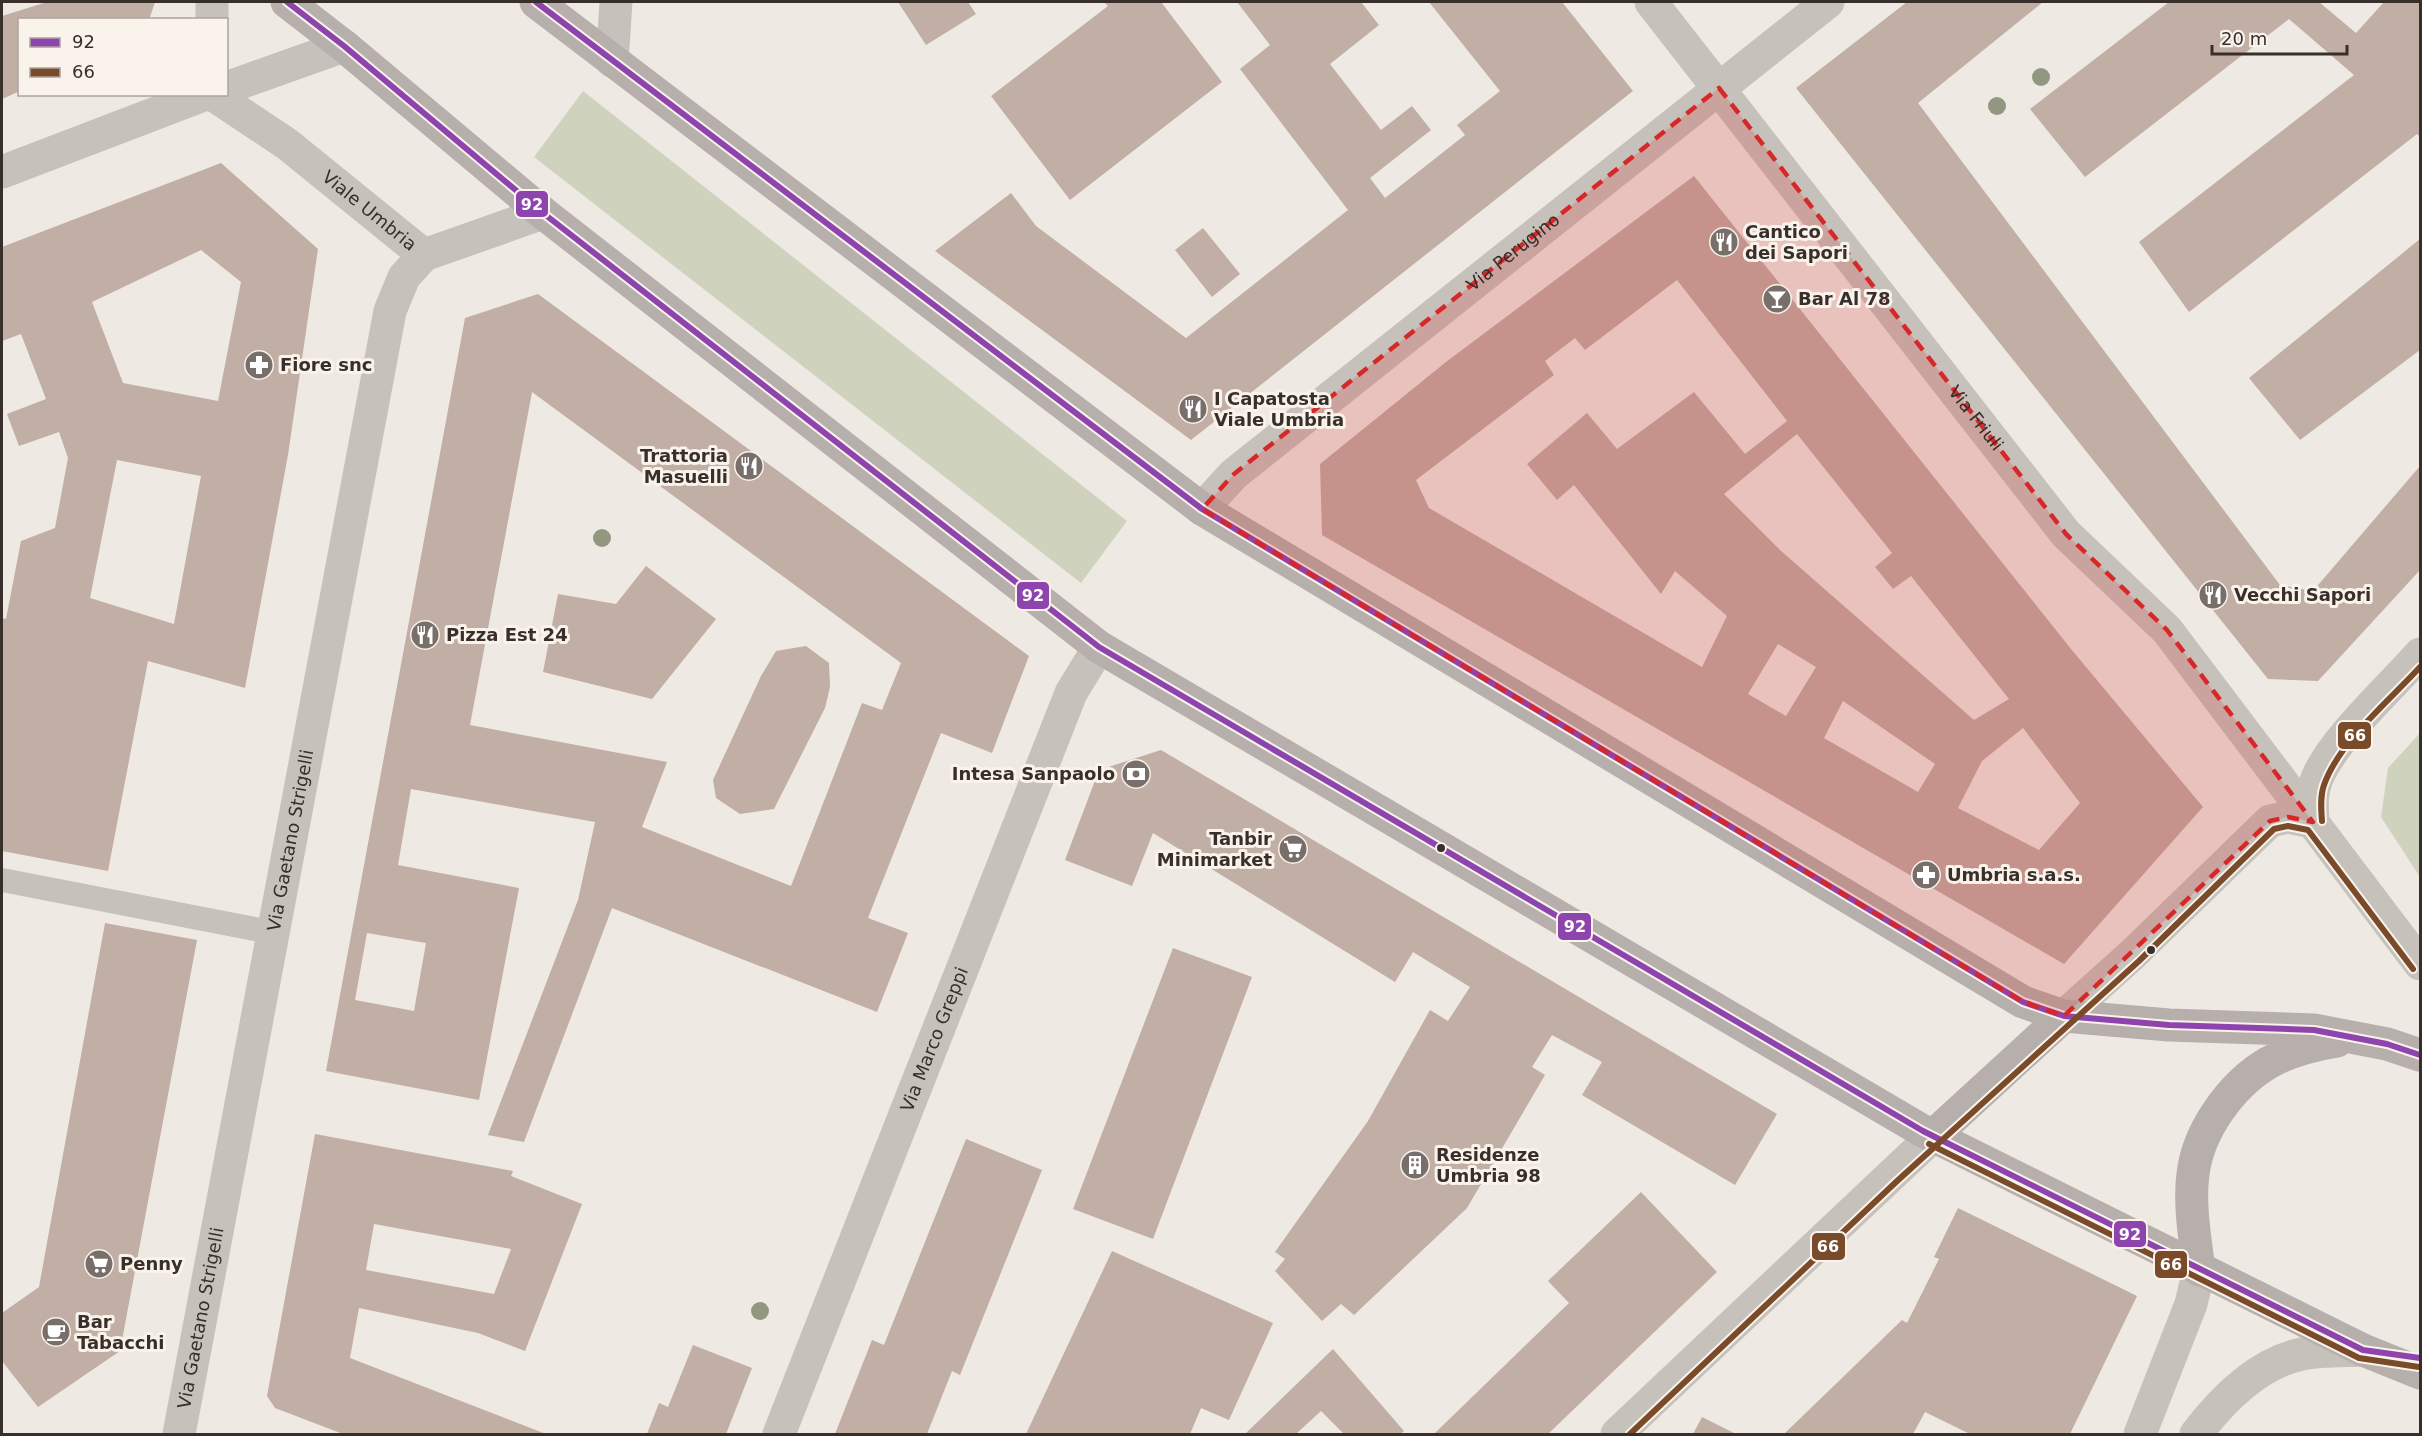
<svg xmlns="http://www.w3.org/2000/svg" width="2422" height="1436" font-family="'DejaVu Sans',sans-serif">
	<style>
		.green { fill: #cfd3be }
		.building { fill: #c1aea5; fill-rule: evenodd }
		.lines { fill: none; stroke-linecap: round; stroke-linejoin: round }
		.service { stroke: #c7c1bc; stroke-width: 24 }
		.minor { stroke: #c7c1bc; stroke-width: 33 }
		.tertiary { stroke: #c7c1bc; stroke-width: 33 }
		.primary { stroke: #b6afab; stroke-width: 33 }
		.bus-1-casing { stroke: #f9f3eb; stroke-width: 10 }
		.bus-2-casing { stroke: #f9f3eb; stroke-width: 10 }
		.bus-1 { stroke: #8e44ad; stroke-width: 6 }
		.bus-2 { stroke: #7a4b2a; stroke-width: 6 }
		.tree { fill: #929880 }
		.marked { fill: #d62828; fill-opacity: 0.2; stroke: #d62828; stroke-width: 4.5; stroke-dasharray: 12 8; stroke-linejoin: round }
		.bus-dot { fill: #382e2a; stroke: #f9f3eb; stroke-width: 2 }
		.labels { text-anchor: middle; stroke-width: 6; stroke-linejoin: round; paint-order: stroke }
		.street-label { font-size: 18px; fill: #382e2a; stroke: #f9f3eb }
		.poi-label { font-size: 18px; font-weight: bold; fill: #382e2a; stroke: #f9f3eb; text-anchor: start }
		.line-badge { stroke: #f9f3eb; stroke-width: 2 }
		.badge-label { font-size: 16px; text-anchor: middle; font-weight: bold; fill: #fff }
	</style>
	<rect width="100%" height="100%" fill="#eee9e3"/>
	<path class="green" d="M583,91L1127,521L1081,583L534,157Z
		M2420,733V877L2381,817L2388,768Z"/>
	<path class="building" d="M47,2H155L149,20H20V91L2,99V16Z
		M898,2H968L976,14L926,45Z
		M1104,2H1161L1222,82L1070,200L991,96L1108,6Z
		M1237,2H1361L1379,25L1330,64L1381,130L1412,106L1431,130L1370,178L1385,198L1465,135L1457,125L1500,91L1429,2H1562L1633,91L1191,440L935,251L1011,193L1036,226L1186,338L1348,210L1240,69L1270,45Z
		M1907,2H2043L1918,103L2280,585L2313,591L2420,466V570L2318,681L2268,679L1796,88Z
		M2169,2H2319L2356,33L2384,2H2420V137L2417,134L2189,312L2139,242L2354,75L2289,19L2085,177L2030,109Z
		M221,163L318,249L288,455L245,688L148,661L108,871L2,851V618L6,619L21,541L55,528L68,458L59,432L19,446L7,414L46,399L21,334L2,341V247ZM201,250L241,282L218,401L123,383L92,302ZM117,460L201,476L174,624L90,598Z
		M1694,176L2071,649L2203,807L2064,964L1322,535L1320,464L1446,362ZM1677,280L1787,421L1745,454L1694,392L1617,449L1587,413L1527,464L1557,500L1574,485L1661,594L1675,571L1727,616L1702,667L1429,508L1416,480L1554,375L1545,361L1575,338L1585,350ZM1797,434L1892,553L1875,567L1893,589L1911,576L2009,699L1974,720L1780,550L1724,494ZM1778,644L1816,667L1786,716L1748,694ZM1843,701L1935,764L1918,792L1824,738ZM2023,728L2080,803L2039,850L1958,808L1982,761Z
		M1203,228L1240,274L1212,297L1175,250Z
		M2420,239V350L2300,440L2249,378Z
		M538,294L1029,656L992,753L941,733L868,918L908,933L877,1012L612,908L524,1142L488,1135L578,900L595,822L411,789L398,865L519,888L479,1100L326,1071L465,318ZM532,392L901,663L882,710L862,703L791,886L642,827L667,762L470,725ZM367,933L426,943L414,1011L355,1000Z
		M646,566L716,619L652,699L543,672L558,594L616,604Z
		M806,646L829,663L830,687L825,708L774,809L740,814L716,798L713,780L761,676L776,651Z
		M1161,750L1777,1114L1735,1185L1582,1095L1602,1062L1552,1035L1532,1067L1545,1075L1467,1208L1354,1315L1341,1304L1322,1321L1275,1271L1285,1259L1275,1252L1368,1121L1430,1010L1448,1021L1470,987L1413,952L1395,982L1153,833L1132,886L1065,860L1099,770Z
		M105,923L197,940L120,1351L38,1407L2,1361V1313L39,1287Z
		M1173,948L1252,977L1153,1239L1073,1209Z
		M315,1134L513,1171L511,1176L582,1204L525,1351L478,1333L359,1308L350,1358L546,1434H343L275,1408L267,1396ZM374,1224L511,1249L494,1294L366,1270Z
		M966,1139L1042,1170L960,1375L952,1371L927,1434H835L872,1340L884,1345Z
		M1641,1192L1717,1272L1548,1434H1434L1569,1303L1548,1281Z
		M1958,1208L2137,1296L2070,1434H1970L1925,1412L1913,1434H1784L1902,1320L1907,1323L1939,1259L1934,1257Z
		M1112,1251L1273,1323L1229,1420L1201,1408L1190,1434H1026Z
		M693,1345L752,1368L726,1434H647L659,1403L668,1407Z
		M1333,1349L1404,1431L1400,1434H1344L1321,1411L1296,1434H1245Z
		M1702,1417L1736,1434H1693Z"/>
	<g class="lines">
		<path class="service" d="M2,880L275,933"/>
		<g class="minor">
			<path id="s1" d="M1651,2L2066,534L2167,630L2420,964"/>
			<path d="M212,20V2"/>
			<path d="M612,61L616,2"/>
			<path d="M226,88L344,46"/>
			<path id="s2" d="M212,94L287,144L424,255"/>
			<path d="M2,172L206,94"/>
			<path id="s3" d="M1202,509L1234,474L1828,2"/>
			<path d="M2313,822C2312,807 2311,791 2318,776C2334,739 2392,686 2420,654"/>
			<path d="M2064,1016L2133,954L2270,821L2288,817L2313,822"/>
			<path id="s4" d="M179,1434L390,311L404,277L424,255L543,213"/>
			<path id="s5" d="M779,1434L1071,693L1099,647"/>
			<path d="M1617,1434L1933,1136"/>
		</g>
		<path class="tertiary" d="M2140,1434L2191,1304L2199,1270
			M2196,1434C2222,1400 2258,1363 2302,1354C2322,1350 2343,1351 2363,1350"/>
		<path class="primary" d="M287,2L344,46L543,213L1099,647L1923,1131L2363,1350L2420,1373
			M536,2L1202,509L2023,1002L2064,1016L2169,1025L2314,1030L2387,1044L2420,1055
			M1933,1136L2064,1016
			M2199,1270C2195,1239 2189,1205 2193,1174C2198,1131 2231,1085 2268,1063C2289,1051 2313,1045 2337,1041"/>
		<g class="bus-1-casing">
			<path id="bus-1" d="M287,2L344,46L543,213L1099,647L1923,1131L2363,1350L2420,1358
				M536,2L1202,509L2023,1002L2064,1016L2169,1025L2314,1030L2387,1044L2420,1055"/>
		</g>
		<g class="bus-2-casing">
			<path id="bus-2" d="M2322,821C2321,809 2320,796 2324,785C2339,742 2390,700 2420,667
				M1929,1144L2359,1358L2419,1367
				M1630,1434L1896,1182L2139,961L2274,829L2288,826L2308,830L2413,969"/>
		</g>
		<use href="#bus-1" class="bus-1"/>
		<use href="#bus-2" class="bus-2"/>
	</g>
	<g class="tree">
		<circle cx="2041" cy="77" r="9"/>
		<circle cx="1997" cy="106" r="9"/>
		<circle cx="602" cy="538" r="9"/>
		<circle cx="760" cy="1311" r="9"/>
	</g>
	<path class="marked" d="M1719,88L2066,534L2167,630L2313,822L2288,817L2270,821L2064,1016L2023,1002L1202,509L1234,474Z"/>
	<defs>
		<g id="restaurant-disc" transform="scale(1.5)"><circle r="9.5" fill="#786f6b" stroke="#f9f3eb"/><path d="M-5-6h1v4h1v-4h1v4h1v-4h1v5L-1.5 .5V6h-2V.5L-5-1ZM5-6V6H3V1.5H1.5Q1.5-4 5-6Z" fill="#fff"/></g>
		<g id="bar-disc" transform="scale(1.5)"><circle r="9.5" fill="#786f6b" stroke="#f9f3eb"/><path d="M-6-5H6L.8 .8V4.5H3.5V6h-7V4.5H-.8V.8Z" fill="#fff"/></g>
		<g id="pharmacy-disc" transform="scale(1.5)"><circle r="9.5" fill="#786f6b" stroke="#f9f3eb"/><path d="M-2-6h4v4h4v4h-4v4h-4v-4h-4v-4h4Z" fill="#fff"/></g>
		<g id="bank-disc" transform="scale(1.5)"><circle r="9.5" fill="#786f6b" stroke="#f9f3eb"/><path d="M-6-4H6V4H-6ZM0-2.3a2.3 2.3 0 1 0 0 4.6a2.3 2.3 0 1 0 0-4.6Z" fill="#fff"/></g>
		<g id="supermarket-disc" transform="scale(1.5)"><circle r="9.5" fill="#786f6b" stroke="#f9f3eb"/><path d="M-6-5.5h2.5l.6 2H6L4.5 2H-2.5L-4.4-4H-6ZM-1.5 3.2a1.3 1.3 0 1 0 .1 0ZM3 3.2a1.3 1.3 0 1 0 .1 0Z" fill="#fff"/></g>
		<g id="building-disc" transform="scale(1.5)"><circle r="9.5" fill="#786f6b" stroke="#f9f3eb"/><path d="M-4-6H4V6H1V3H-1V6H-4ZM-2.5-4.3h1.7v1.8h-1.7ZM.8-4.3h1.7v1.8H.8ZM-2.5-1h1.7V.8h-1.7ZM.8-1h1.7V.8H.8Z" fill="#fff"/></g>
		<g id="cafe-disc" transform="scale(1.5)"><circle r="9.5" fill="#786f6b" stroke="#f9f3eb"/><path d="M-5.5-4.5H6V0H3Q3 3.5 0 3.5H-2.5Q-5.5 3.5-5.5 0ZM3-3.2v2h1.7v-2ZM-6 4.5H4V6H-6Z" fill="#fff"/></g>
	</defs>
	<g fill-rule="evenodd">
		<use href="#restaurant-disc" x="1724" y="242"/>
		<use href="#bar-disc" x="1777" y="299"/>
		<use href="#pharmacy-disc" x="259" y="365"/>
		<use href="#restaurant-disc" x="1193" y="409"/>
		<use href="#restaurant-disc" x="749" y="466"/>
		<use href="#restaurant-disc" x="2213" y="595"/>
		<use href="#restaurant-disc" x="425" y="635"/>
		<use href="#bank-disc" x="1136" y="774"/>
		<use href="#supermarket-disc" x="1293" y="849"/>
		<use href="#pharmacy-disc" x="1926" y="875"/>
		<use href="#building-disc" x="1415" y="1165"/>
		<use href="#supermarket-disc" x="99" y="1264"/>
		<use href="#cafe-disc" x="56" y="1332"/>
	</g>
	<g class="bus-dot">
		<circle cx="1441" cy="848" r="5"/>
		<circle cx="2151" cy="950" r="5"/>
	</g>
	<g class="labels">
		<g class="street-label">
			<text dy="6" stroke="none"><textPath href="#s2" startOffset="196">Viale Umbria</textPath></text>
			<text dy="6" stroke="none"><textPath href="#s3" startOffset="404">Via Perugino</textPath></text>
			<text dy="6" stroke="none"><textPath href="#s1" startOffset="528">Via Friuli</textPath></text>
			<text dy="6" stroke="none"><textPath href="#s4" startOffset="604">Via Gaetano Strigelli</textPath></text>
			<text dy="6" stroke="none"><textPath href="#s5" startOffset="424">Via Marco Greppi</textPath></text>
			<text dy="6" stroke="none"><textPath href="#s4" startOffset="118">Via Gaetano Strigelli</textPath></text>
		</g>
		<g class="poi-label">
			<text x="1745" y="238">Cantico<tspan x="1745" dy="21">dei Sapori</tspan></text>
			<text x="1798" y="305">Bar Al 78</text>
			<text x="280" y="371">Fiore snc</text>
			<text x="1214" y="405">I Capatosta<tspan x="1214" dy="21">Viale Umbria</tspan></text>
			<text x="728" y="462" text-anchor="end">Trattoria<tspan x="728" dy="21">Masuelli</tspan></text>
			<text x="2234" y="601">Vecchi Sapori</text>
			<text x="446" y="641">Pizza Est 24</text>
			<text x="1115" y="780" text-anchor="end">Intesa Sanpaolo</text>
			<text x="1272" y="845" text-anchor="end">Tanbir<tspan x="1272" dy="21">Minimarket</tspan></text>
			<text x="1947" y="881">Umbria s.a.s.</text>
			<text x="1436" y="1161">Residenze<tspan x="1436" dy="21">Umbria 98</tspan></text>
			<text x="120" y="1270">Penny</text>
			<text x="77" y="1328">Bar<tspan x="77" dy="21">Tabacchi</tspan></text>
		</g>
	</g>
	<g class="line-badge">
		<rect x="515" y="190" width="34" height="28" rx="6" fill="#8e44ad"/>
		<rect x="1016" y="581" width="34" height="29" rx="6" fill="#8e44ad"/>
		<rect x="2337" y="721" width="35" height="29" rx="6" fill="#7a4b2a"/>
		<rect x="1557" y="912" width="35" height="29" rx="6" fill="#8e44ad"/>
		<rect x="2113" y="1220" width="34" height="28" rx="6" fill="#8e44ad"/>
		<rect x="1811" y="1232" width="35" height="29" rx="6" fill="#7a4b2a"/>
		<rect x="2154" y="1250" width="34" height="29" rx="6" fill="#7a4b2a"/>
	</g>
	<g class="badge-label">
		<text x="532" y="210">92</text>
		<text x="1033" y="601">92</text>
		<text x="2355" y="741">66</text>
		<text x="1575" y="932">92</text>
		<text x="2130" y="1240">92</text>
		<text x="1828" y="1252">66</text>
		<text x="2171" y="1270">66</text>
	</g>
	<rect width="2422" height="1436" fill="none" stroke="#382e2a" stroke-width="6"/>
	<rect x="18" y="18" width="210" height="78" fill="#f9f3eb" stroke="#aca49e" stroke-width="1.5"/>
	<rect x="30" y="38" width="30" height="9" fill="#8e44ad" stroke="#aca49e" stroke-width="1.5"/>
	<text x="72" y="48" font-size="18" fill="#382e2a">92</text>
	<rect x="30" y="68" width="30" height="9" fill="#7a4b2a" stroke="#aca49e" stroke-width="1.5"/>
	<text x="72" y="78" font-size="18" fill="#382e2a">66</text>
	<path d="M2212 45v9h135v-9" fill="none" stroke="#382e2a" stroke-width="3"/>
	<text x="2221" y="45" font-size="18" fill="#382e2a" stroke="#f9f3eb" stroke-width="4.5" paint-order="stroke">20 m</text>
</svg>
